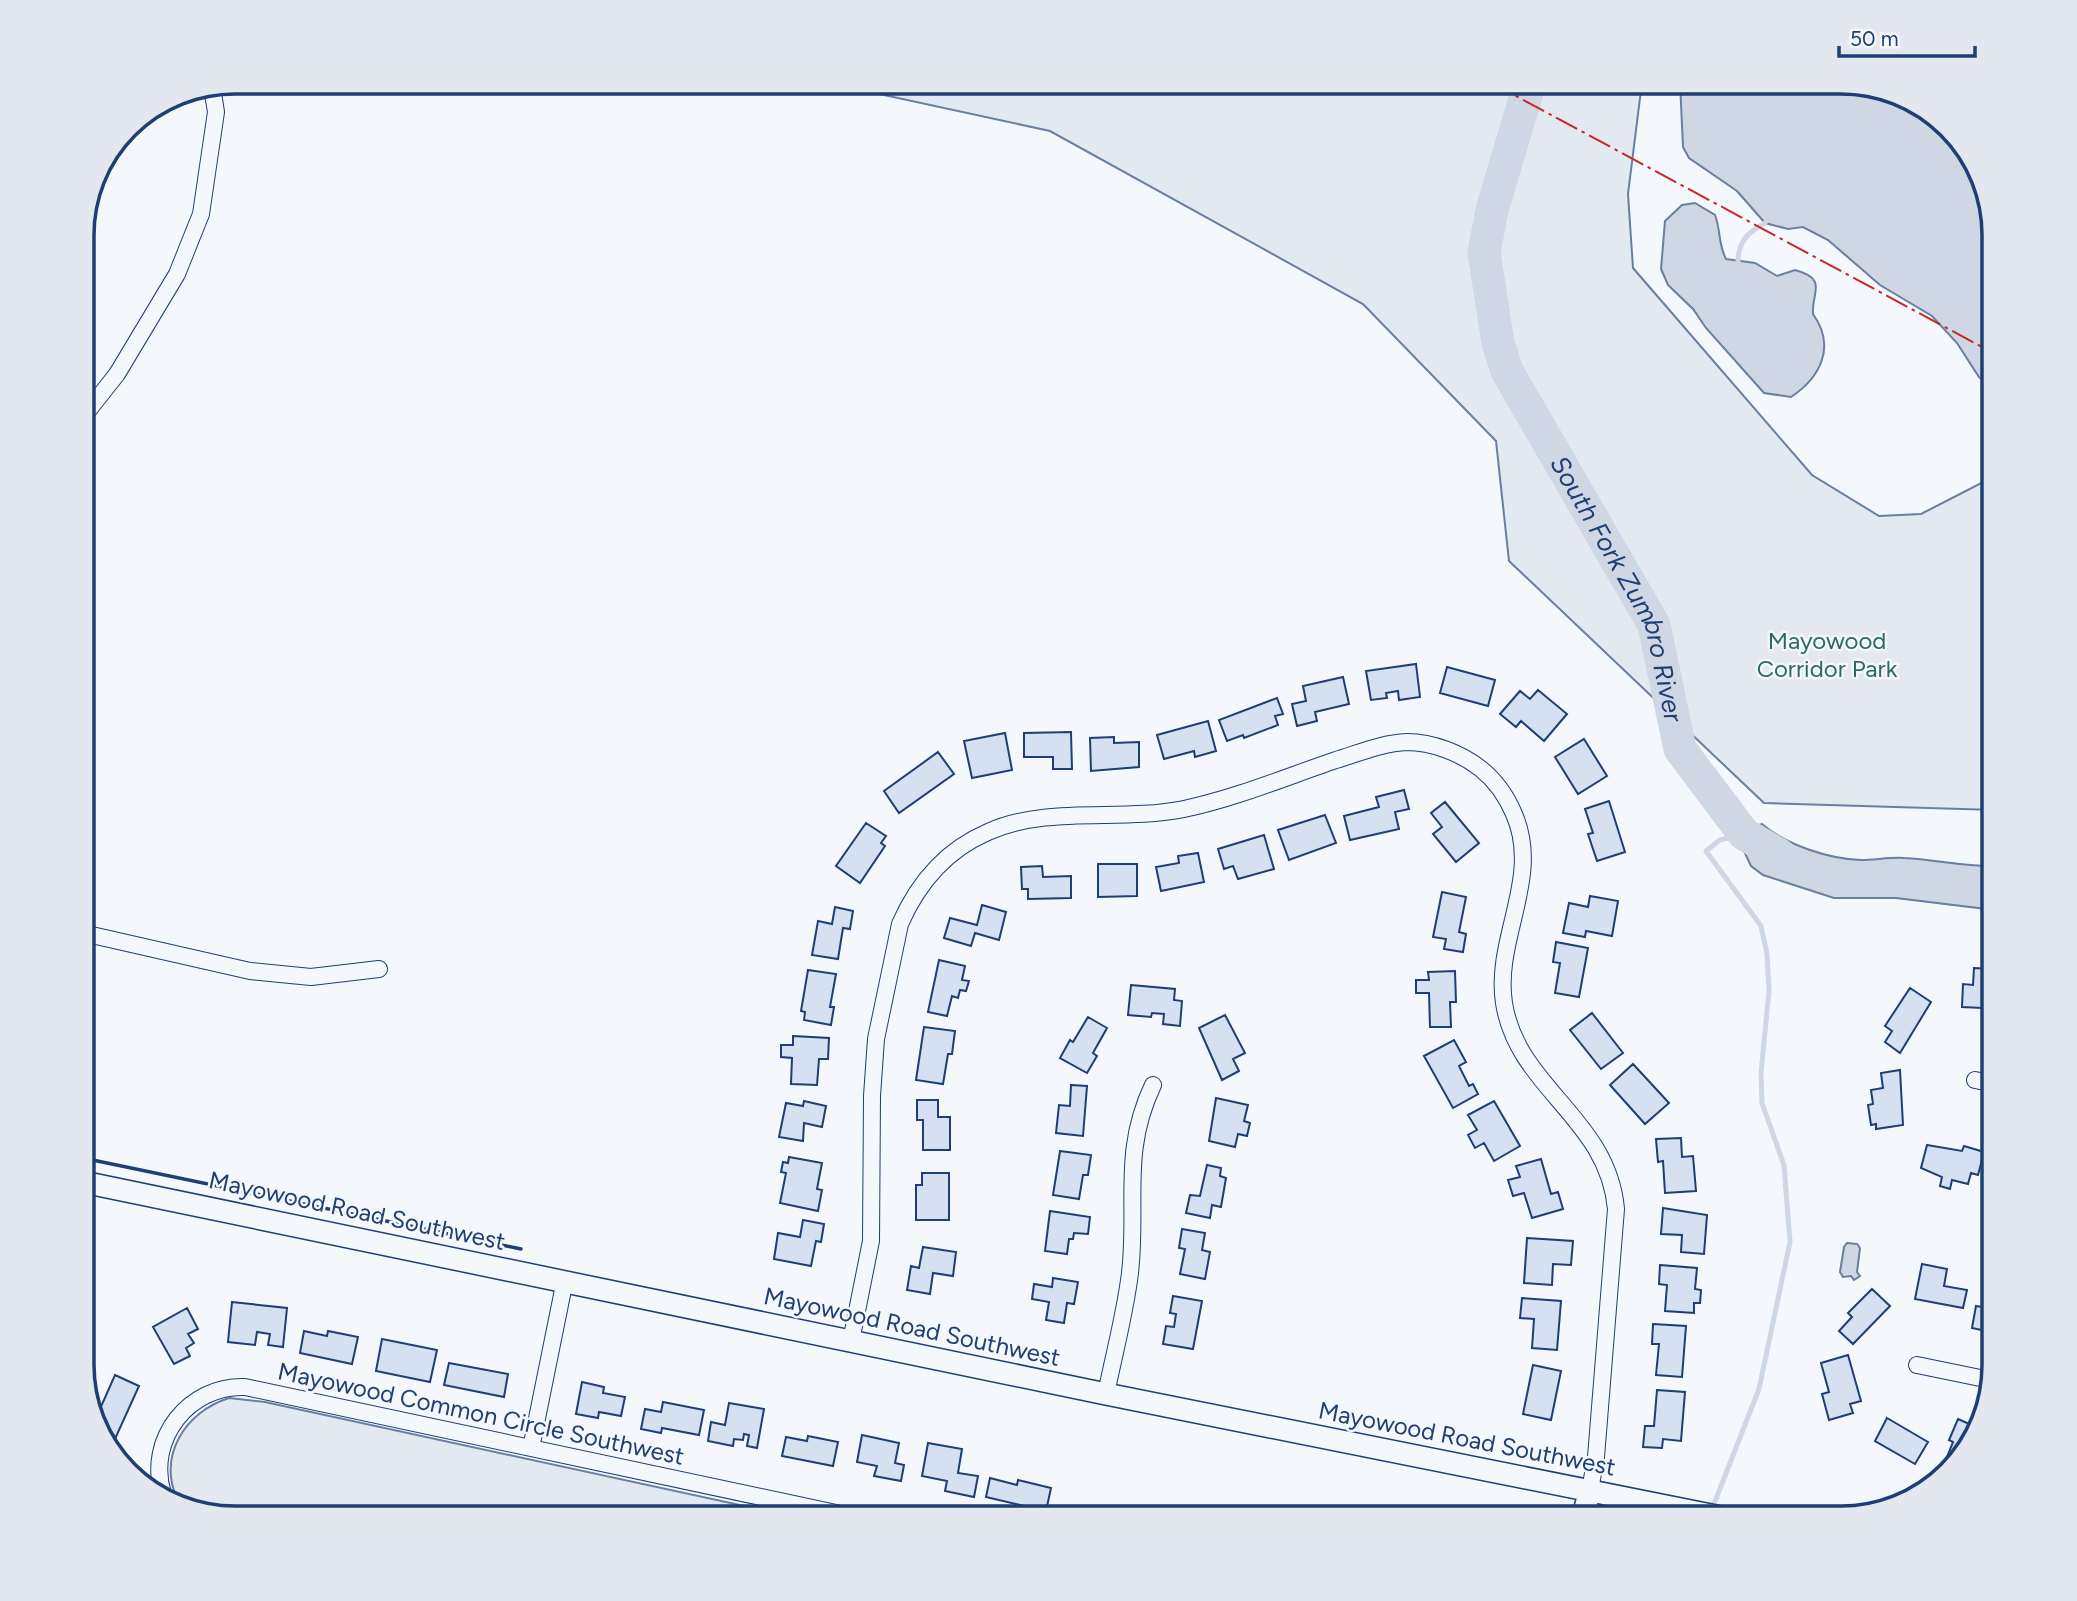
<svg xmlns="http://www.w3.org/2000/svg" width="2077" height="1601" font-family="Figtree,sans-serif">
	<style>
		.green { fill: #e3e9f0; stroke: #687fa3; stroke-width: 2 }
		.water { fill: #cfd7e4; stroke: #687fa3; stroke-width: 2 }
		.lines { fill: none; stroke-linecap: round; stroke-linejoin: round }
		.stream { stroke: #cfd7e4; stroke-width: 5 }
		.river { stroke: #cfd7e4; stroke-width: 33 }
		.building { fill: #d5e0f0; stroke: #1d3f73; stroke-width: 2 }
		.minor-casing { stroke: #1d3f73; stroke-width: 18 }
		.tertiary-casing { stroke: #1d3f73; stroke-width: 24 }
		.minor { stroke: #f4f7fb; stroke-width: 16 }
		.tertiary { stroke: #f4f7fb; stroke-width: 21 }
		.wall { stroke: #1d3f73; stroke-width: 3.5 }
		.power { stroke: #c62828; stroke-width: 2; stroke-dasharray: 24 5 3.5 5; stroke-linecap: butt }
		.labels { text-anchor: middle; stroke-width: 5; stroke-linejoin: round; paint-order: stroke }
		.park-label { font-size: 24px; fill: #2c6c60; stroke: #f4f7fb }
		.street-label { font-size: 24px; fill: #1d3f73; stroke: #f4f7fb }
		.water-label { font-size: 26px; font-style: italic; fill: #1d3f73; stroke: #f4f7fb }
		.rim { fill: none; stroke: #1d3f73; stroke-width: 3.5 }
	</style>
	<rect width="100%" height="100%" fill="#f4f7fb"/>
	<path class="green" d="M824,82H1642L1628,194L1633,268L1812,475L1879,516L1921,514L1995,476V810L1764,803L1509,561L1496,441L1363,304L1050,131Z
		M229,1398L265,1402L804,1519H235L177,1499C158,1455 185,1412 229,1398Z"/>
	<path class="water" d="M1680,82H1842L1935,114L1979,168L1995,235V390L1979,377L1957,343L1932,316L1880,285L1828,240L1803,227L1788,229L1765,223L1737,191L1689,158L1683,147Z
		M1695,203L1715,215C1721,231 1718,244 1726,259L1755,263L1777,276L1795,270C1829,279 1811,293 1813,314C1836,346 1821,377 1791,397L1764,393L1706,328L1693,309L1668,285L1661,269L1665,221L1682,205Z
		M1762,824C1786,845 1829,859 1861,860C1875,860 1890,857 1904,858C1934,859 1964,867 1995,866V910L1896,898H1834L1763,875L1751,866L1735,832Z
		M1847,1243L1857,1244L1860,1248L1857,1272L1860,1276L1854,1280L1851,1276L1843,1277L1840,1272L1844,1247Z"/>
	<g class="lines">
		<path class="stream" d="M1738,262C1738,242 1748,232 1765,223
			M1712,1509L1759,1389L1790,1242L1784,1165L1762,1103L1761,1073L1769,991L1767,954L1761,926L1706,851L1720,840L1741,835"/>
		<path class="river" id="s1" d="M1530,82L1492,210L1484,253L1498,343L1507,371L1654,625L1680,749L1744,834L1780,855"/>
	</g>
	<path class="building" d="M1416,664L1420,697L1399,700L1398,691L1386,693L1387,698L1371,700L1366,671Z
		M1447,667L1495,680L1488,706L1440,693Z
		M1343,677L1349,704L1315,712L1317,721L1297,726L1292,704L1306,701L1303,686Z
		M1538,690L1567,714L1544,741L1521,721L1516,727L1500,714L1520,691L1530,699Z
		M1277,698L1283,714L1275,716L1278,725L1244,738L1243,735L1227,741L1219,720Z
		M1208,721L1216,751L1195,757L1194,751L1164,759L1157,735Z
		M1071,732L1072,769H1053V757H1024V733Z
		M1005,733L1012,770L972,778L964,741Z
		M1114,737V743L1139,742V767L1091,771L1090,738Z
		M1584,739L1607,776L1578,794L1555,757Z
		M938,752L954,774L899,813L884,791Z
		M1404,790L1409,809L1395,812L1399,829L1350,840L1344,816L1379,807L1376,797Z
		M1609,801L1625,852L1597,861L1588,834L1593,833L1585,809Z
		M1445,802L1479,843L1456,862L1433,834L1442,827L1431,813Z
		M1325,815L1336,843L1289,860L1278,830Z
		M866,823L886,836L881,843L885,846L860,883L836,866Z
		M1264,835L1274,869L1238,879L1233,866L1224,869L1218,849Z
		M1198,853L1204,882L1161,891L1156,867L1179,863L1178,856Z
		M1098,864H1137V896L1098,897Z
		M1042,866L1043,877L1071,876V898L1028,899V889H1022L1021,867Z
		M1442,892L1466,897L1459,932L1466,934L1463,952L1444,949L1446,939L1433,937Z
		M1590,896L1618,901L1612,936L1586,931L1585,937L1563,933L1569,903L1588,907Z
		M982,905L1006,912L999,940L975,933L971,946L944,938L950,918L977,925Z
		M835,907L853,911L850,929L843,928L838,959L812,955L818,921L832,924Z
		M1556,942L1588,948L1579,997L1555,993L1560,963L1553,962Z
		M939,960L965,966L962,980L969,981L966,991L960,990L958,998L952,996L947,1016L928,1012Z
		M1974,968L1995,969V1003L1982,1002V1008L1962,1007L1963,984L1973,985Z
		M808,970L836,974L830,1007H834L831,1025L804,1020L805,1012L801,1011Z
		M1455,971L1456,1002H1450L1451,1027H1430L1429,993H1416V980H1429L1428,972Z
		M1131,985L1175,989L1174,1000L1182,1001L1180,1026L1163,1024L1164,1014L1152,1013L1151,1017L1128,1015Z
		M1910,988L1931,1002L1900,1053L1885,1042L1892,1031L1885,1026Z
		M1592,1013L1623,1053L1601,1069L1570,1030Z
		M1225,1015L1245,1053L1233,1059L1239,1071L1222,1080L1199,1028Z
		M1088,1017L1107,1028L1093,1053L1097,1056L1087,1073L1060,1058L1070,1040L1073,1042Z
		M924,1027L955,1031L952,1054H948L943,1084L916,1080Z
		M793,1036L829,1038L828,1059H819L817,1085L791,1084L792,1058L781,1057V1045H793Z
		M1454,1040L1466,1062L1459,1066L1469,1086L1473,1084L1478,1094L1453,1108L1424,1056Z
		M1633,1064L1669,1103L1645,1124L1610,1085Z
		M1900,1070L1903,1125L1876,1129V1124L1871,1125L1868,1105L1873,1104L1871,1090L1883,1088L1881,1073Z
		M1071,1085L1087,1086L1083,1136L1056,1133L1059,1105L1070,1106Z
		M1216,1098L1248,1105L1244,1121L1250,1123L1247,1136L1238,1134L1235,1147L1209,1141Z
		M917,1100H938V1117H950V1150H923V1120H917Z
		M804,1101L826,1106L822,1127L804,1123L803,1141L779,1137L786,1103L803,1106Z
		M1494,1101L1520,1146L1494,1161L1484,1143L1475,1148L1468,1135L1477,1130L1468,1115Z
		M1681,1138L1682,1157L1693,1156L1696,1191L1665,1193L1663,1161L1658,1162L1656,1139Z
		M1927,1145L1962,1151L1964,1146L1984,1152L1978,1175L1971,1173L1968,1184L1952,1180L1950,1189L1940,1186L1942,1177L1921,1168Z
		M1060,1151L1091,1155L1088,1175H1083L1079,1199L1053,1195Z
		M789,1157L822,1163L817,1189L822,1190L818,1211L780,1203L786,1173L781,1172L783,1162L788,1163Z
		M1541,1159L1551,1194L1558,1192L1563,1209L1532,1218L1524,1193L1513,1196L1508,1180L1520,1177L1516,1166Z
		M1207,1165L1221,1168L1220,1176L1226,1178L1221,1207L1212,1205L1210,1218L1186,1213L1190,1195L1200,1196Z
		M922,1173H949V1220H916V1185H922Z
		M1663,1208L1707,1215L1704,1254L1681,1252L1682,1235L1661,1234Z
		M1050,1211L1090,1217L1088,1234L1074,1233L1073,1239H1069L1067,1254L1045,1251Z
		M803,1220L824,1224L821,1242L816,1241L811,1266L774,1259L778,1233L800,1237Z
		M1182,1229L1205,1233L1202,1250L1210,1252L1205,1279L1180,1274L1185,1249L1179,1248Z
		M1527,1238L1573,1241L1571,1265L1553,1264L1552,1285L1524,1283Z
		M923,1247L956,1252L953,1276L933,1273L930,1294L907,1290L911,1266L919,1268Z
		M1922,1264L1947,1269L1944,1286L1967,1290L1963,1308L1915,1299Z
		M1660,1265L1697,1268L1695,1289L1701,1290L1700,1303H1694V1313L1665,1311L1667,1285L1659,1284Z
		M1053,1278L1078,1282L1074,1304L1067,1303L1064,1323L1046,1320L1049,1302L1032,1299L1034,1284L1052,1287Z
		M1872,1289L1890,1306L1853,1344L1839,1331L1852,1317L1848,1313Z
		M1173,1296L1202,1301L1193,1349L1163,1344L1166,1326L1174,1327L1176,1314L1170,1313Z
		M1522,1298L1561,1301L1557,1350L1532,1348L1534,1319L1520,1318Z
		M232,1302L287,1308L283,1347L268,1345L270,1334L257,1332L255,1345L228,1342Z
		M1976,1306L1995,1309V1333L1972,1328Z
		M187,1308L198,1329L188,1334L194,1343L186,1348L190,1356L174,1364L153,1327Z
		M1653,1324L1686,1326L1682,1377L1656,1375L1659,1344H1652Z
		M304,1331L327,1336L328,1331L358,1337L352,1364L300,1353Z
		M382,1339L437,1350L430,1382L376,1371Z
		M1848,1355L1861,1401L1850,1404L1853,1413L1829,1420L1822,1394L1829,1392L1821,1363Z
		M449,1363L508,1374L504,1397L444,1385Z
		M1533,1365L1561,1371L1551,1420L1523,1414Z
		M115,1375L139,1386L115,1439L98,1431L95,1420Z
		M582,1382L604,1387L603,1393L625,1397L621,1416L599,1412L598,1418L576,1414Z
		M1657,1390L1685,1392L1681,1441L1663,1439L1662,1448L1643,1447L1645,1426H1654Z
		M663,1402L704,1410L699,1435L662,1428L661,1433L641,1429L645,1409L661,1412Z
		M729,1403L764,1409L757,1448L747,1446L749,1435L744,1434L743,1440L734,1439L733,1446L708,1441L711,1422L725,1425Z
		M1887,1418L1928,1442L1915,1464L1875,1441Z
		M1958,1419L1974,1426L1959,1462L1947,1457L1953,1442L1949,1440Z
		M862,1435L899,1443L895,1463L904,1465L901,1481L874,1476L877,1466L857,1462Z
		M808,1436L838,1442L833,1466L782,1456L786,1437L807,1441Z
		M928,1443L962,1449L958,1473L978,1476L974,1497L945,1491L947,1481L922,1476Z
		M990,1478L1017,1485L1018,1480L1051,1488L1046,1511L986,1497Z
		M1084,1507L1095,1519H1071Z"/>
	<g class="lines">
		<g class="minor-casing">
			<path id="minor" d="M83,417L117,374L177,274L201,214L216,112L212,87
				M83,933L250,971L311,977L379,969
				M1975,1080L1995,1084
				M851,1341L871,1241L872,1096L876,1039L900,924C918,883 946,850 988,832C1048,805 1120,822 1184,809C1236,798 1286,777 1336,760C1359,753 1382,743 1407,742C1432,742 1461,753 1481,769C1496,781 1506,795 1514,814C1542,878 1494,938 1504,1003C1517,1088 1608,1118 1616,1209L1596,1457L1590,1490
				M1917,1365L1990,1380
				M1106,1394C1114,1354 1125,1314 1130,1273C1138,1203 1121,1152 1153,1085
				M531,1448L565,1280
				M163,1494C146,1439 189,1385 245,1387L864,1519"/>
		</g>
		<g class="tertiary-casing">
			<path id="tertiary" d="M83,1182L1106,1394L1731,1519
				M1582,1519L1590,1490"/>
		</g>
		<use href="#minor" class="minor"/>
		<use href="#tertiary" class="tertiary"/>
		<path class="wall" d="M83,1158L521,1249"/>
		<path class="power" d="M1490,82L1995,354"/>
	</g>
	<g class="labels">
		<g class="park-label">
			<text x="1827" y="649">Mayowood<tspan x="1827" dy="28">Corridor Park</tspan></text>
		</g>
		<g class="street-label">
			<text transform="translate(357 1211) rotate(12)" y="8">Mayowood Road Southwest</text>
			<text transform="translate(912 1327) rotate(12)" y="8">Mayowood Road Southwest</text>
			<text transform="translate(481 1414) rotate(12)" y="8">Mayowood Common Circle Southwest</text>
			<text transform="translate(1467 1439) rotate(11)" y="8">Mayowood Road Southwest</text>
		</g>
		<g class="water-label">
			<text dy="9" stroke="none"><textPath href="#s1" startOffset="544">South Fork Zumbro River</textPath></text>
		</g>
	</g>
	<path d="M0 0H2077V1601H0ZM235 94H1841A141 141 0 0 1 1982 235V1365A141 141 0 0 1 1841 1506H235A141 141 0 0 1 94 1365V235A141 141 0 0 1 235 94Z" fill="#e3e8f0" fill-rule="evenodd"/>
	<path class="rim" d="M235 94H1841A141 141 0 0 1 1982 235V1365A141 141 0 0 1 1841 1506H235A141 141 0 0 1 94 1365V235A141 141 0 0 1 235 94Z"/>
	<path d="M1839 46v10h136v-10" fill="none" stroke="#1d3f73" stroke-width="3.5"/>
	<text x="1850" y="46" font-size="21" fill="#1d3f73" stroke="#f4f7fb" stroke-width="5" paint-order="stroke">50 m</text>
</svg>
